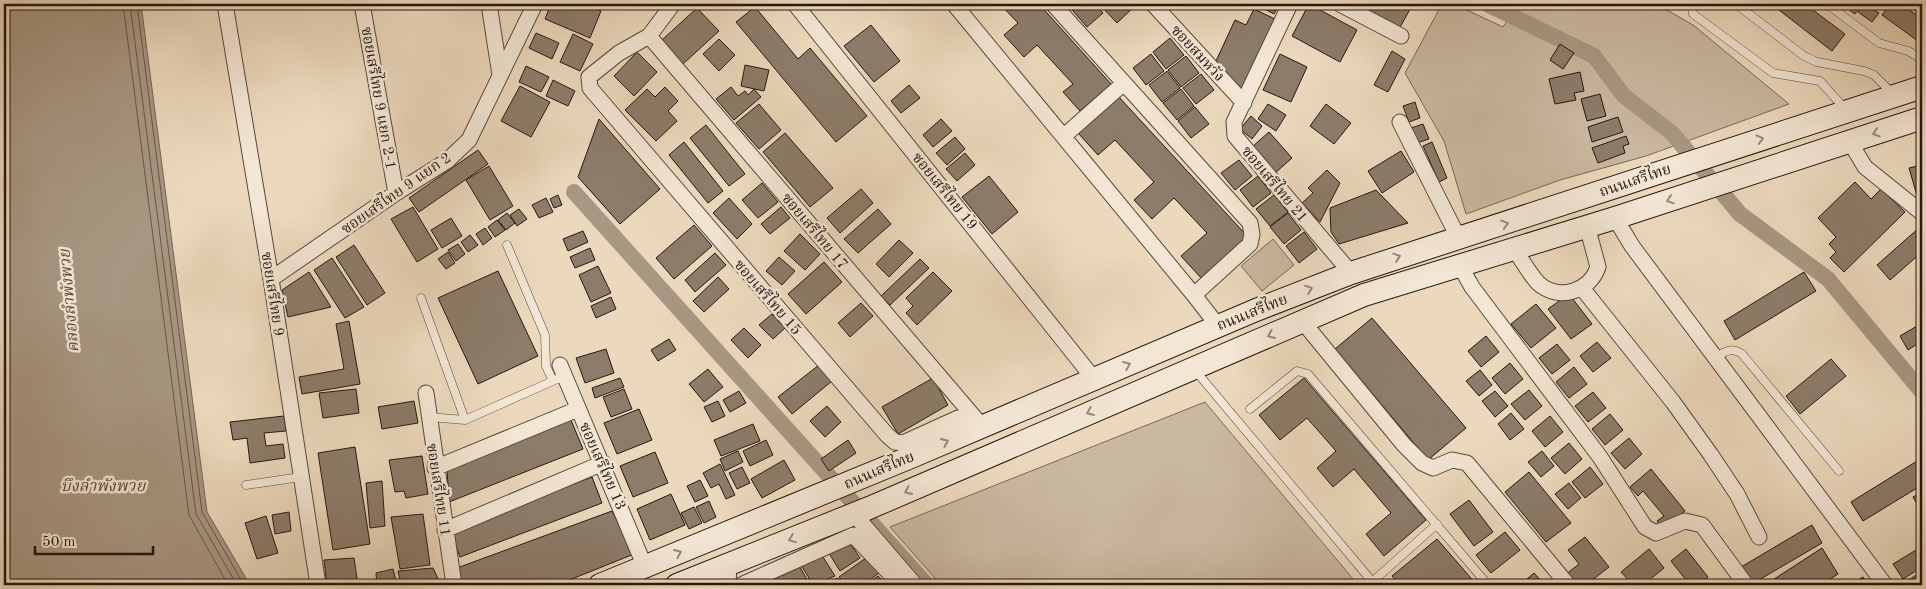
<svg xmlns="http://www.w3.org/2000/svg" width="1926" height="589" font-family="'Old Standard TT','Noto Serif Thai',serif">
	<style>
		.grass { fill: #cab8a0; stroke: #776858 }
		.water { fill: #a89782; stroke: #736454 }
		.lines { fill: none; stroke-linecap: round; stroke-linejoin: round }
		.shore { stroke: #665749; stroke-width: 1 }
		.canal { stroke: #a89782; stroke-width: 16 }
		.building { fill: #8c7c6a; stroke: #241710 }
		.service-casing { stroke: #56483b; stroke-width: 9 }
		.minor-casing { stroke: #56483b; stroke-width: 17 }
		.secondary-casing { stroke: #241710; stroke-width: 24 }
		.service { stroke: #f3e6d4; stroke-width: 8 }
		.minor { stroke: #f3e6d4; stroke-width: 15 }
		.secondary { stroke: #f3e6d4; stroke-width: 22 }
		.oneway { stroke: #96897c }
		.labels { text-anchor: middle; stroke-width: 5; stroke-linejoin: round; paint-order: stroke }
		.street-label { font-size: 15px; fill: #241710; stroke: #f3e6d4 }
		.water-label { font-size: 16px; font-style: italic; fill: #594a3e; stroke: #f3e6d4 }
	</style>
	<rect width="100%" height="100%" fill="#ecd9bd"/>
	<filter id="stains"><feTurbulence type="fractalNoise" baseFrequency=".004" numOctaves="4"/><feColorMatrix values="0 0 0 0 .2 0 0 0 0 .09 0 0 0 0 .02 0 0 0 .5 -.17"/></filter>
	<radialGradient id="worn" r=".72"><stop offset=".6" stop-color="#630" stop-opacity="0"/><stop offset="1" stop-color="#630" stop-opacity=".3"/></radialGradient>
	<path class="grass" d="M1442,4H1454L1503,27L1518,4H1661L1660,6L1693,25L1789,104L1646,156L1560,180L1466,214L1444,141L1405,73Z
		M1273,239L1294,265L1262,291L1241,266Z
		M1205,402L1358,585H941L890,527Z"/>
	<path class="water" d="M4,4H141L207,512L250,585H16L4,582Z"/>
	<g class="lines">
		<path class="shore" d="M123,4L189,515L228,585
			M130,4L196,514L237,585
			M137,4L202,512L244,585"/>
		<path class="canal" d="M1487,4L1594,56L1624,96L1672,133L1740,214L1828,279L1922,392
			M574,192L927,585"/>
	</g>
	<path class="building" d="M551,4H583L601,11L590,38L545,19Z
		M1000,4H1039L1111,84L1080,111L1063,92L1073,84L1037,45L1024,57L1004,35L1018,23Z
		M1067,4H1095L1103,13L1087,27Z
		M1105,4H1137L1117,23L1102,7Z
		M1255,4H1279L1274,14Z
		M1309,4L1357,30L1340,62L1292,36Z
		M1373,4H1413L1399,29L1368,13Z
		M1784,4H1805L1845,34L1832,51L1779,10Z
		M1841,4H1862L1855,14Z
		M1864,4L1879,13L1872,22L1858,12Z
		M1890,4H1901L1922,19V44L1882,15Z
		M1905,4H1922V15Z
		M755,7L798,59L810,48L867,116L836,142L736,22Z
		M697,8L719,31L683,64L662,40Z
		M1254,9L1275,19L1241,90L1216,61L1235,20L1246,25Z
		M871,25L900,61L874,82L844,46Z
		M536,33L559,43L552,59L529,48Z
		M573,34L593,44L580,71L560,62Z
		M1170,38L1184,55L1166,69L1153,52Z
		M719,39L735,55L719,71L703,54Z
		M1560,44L1574,53L1563,69L1550,60Z
		M1392,51L1405,59L1388,92L1374,85Z
		M637,52L657,72L634,96L614,76Z
		M1151,54L1164,71L1146,85L1133,68Z
		M1280,54L1307,67L1291,102L1263,90Z
		M1186,56L1199,73L1181,87L1168,70Z
		M745,65L769,70L764,91L741,86Z
		M526,66L549,77L541,92L519,82Z
		M1167,71L1180,88L1162,102L1149,85Z
		M1580,72L1584,91L1574,93L1576,100L1555,104L1549,79Z
		M1201,74L1214,90L1196,104L1183,88Z
		M553,80L575,91L568,106L546,96Z
		M909,85L920,98L901,113L891,101Z
		M520,86L550,102L531,137L501,121Z
		M665,87L678,101L668,111L677,121L656,141L625,110L647,89L655,97Z
		M731,87L738,96L745,91L748,95L754,89L761,97L734,120L716,99Z
		M1181,89L1194,106L1177,120L1163,103Z
		M1600,94L1606,116L1587,121L1581,99Z
		M1118,96L1248,237L1202,279L1181,256L1207,233L1174,198L1152,219L1134,200L1154,182L1115,140L1098,155L1078,133Z
		M1415,102L1420,118L1409,122L1403,106Z
		M759,104L781,130L759,149L736,123Z
		M1268,104L1286,115L1276,131L1258,119Z
		M1326,104L1351,123L1334,144L1310,126Z
		M1195,107L1209,124L1191,138L1178,121Z
		M1251,116L1262,126L1252,139L1240,129Z
		M1618,117L1623,132L1592,142L1588,127Z
		M599,119L660,189L620,224L578,177Z
		M941,119L952,131L933,147L923,135Z
		M1423,124L1429,139L1417,143L1411,128Z
		M706,125L745,174L729,186L690,138Z
		M1269,132L1292,158L1275,173L1252,147Z
		M785,133L833,188L810,207L763,152Z
		M1626,136L1629,144L1623,146L1625,153L1598,163L1592,148Z
		M955,137L965,149L947,165L936,153Z
		M684,142L723,191L708,203L669,155Z
		M1432,142L1447,178L1439,182L1423,146Z
		M478,150L488,164L419,212L409,198Z
		M1401,151L1414,172L1382,193L1368,171Z
		M965,153L975,165L957,181L946,169Z
		M1239,160L1252,176L1235,190L1221,173Z
		M1922,165V198L1918,199L1909,168Z
		M489,166L513,206L490,220L466,180Z
		M1327,170L1340,183L1320,222L1302,203L1313,193L1308,188Z
		M989,176L1018,212L992,234L962,197Z
		M1258,176L1271,193L1253,207L1240,190Z
		M1855,182L1871,199L1881,189L1905,212L1844,272L1830,258L1836,252L1829,244L1836,237L1818,218Z
		M762,183L778,202L758,218L742,200Z
		M861,189L873,203L840,233L827,218Z
		M1376,190L1408,223L1339,244L1331,232L1330,208Z
		M558,195L562,205L554,208L550,199Z
		M1274,195L1288,212L1270,226L1256,209Z
		M546,198L553,212L539,218L532,205Z
		M729,198L752,224L737,239L713,213Z
		M413,207L438,249L417,262L391,219Z
		M781,207L790,218L770,234L761,224Z
		M519,209L527,219L517,226L510,215Z
		M878,209L891,224L858,253L844,239Z
		M507,213L515,223L506,230L498,220Z
		M1288,213L1301,230L1284,244L1270,227Z
		M451,218L462,236L442,248L431,230Z
		M497,220L505,230L495,237L488,227Z
		M694,225L712,246L674,279L656,258Z
		M1920,227L1922,230V252L1890,280L1877,265Z
		M485,228L492,238L483,245L476,234Z
		M583,231L588,242L568,251L563,239Z
		M1304,232L1317,249L1299,263L1286,246Z
		M800,234L820,254L805,270L784,251Z
		M470,235L478,245L468,252L461,242Z
		M899,240L913,253L889,277L876,264Z
		M458,244L465,254L456,261L448,250Z
		M354,245L385,293L367,305L336,257Z
		M590,248L595,260L575,268L570,257Z
		M448,252L455,263L446,269L438,259Z
		M715,253L726,265L695,292L685,280Z
		M779,257L795,271L782,285L766,271Z
		M332,258L364,307L345,318L314,270Z
		M920,259L929,268L890,305L881,296Z
		M824,262L842,282L806,314L788,294Z
		M598,266L611,293L591,302L579,275Z
		M498,271L538,356L478,384L438,298Z
		M309,272L331,307L288,317L282,290Z
		M933,272L952,291L917,325L906,313L913,306L906,298Z
		M1804,272L1816,291L1735,340L1724,321Z
		M718,277L729,289L704,312L693,301Z
		M1569,294L1592,324L1571,339L1548,309Z
		M611,297L616,309L596,318L591,306Z
		M861,303L873,316L850,337L838,323Z
		M1536,304L1556,328L1531,348L1511,324Z
		M772,314L785,328L773,339L759,325Z
		M1372,318L1466,428L1428,460L1335,349Z
		M349,321L360,384L302,394L299,377L344,369L336,324Z
		M1922,323V341L1908,350L1900,336Z
		M744,328L761,345L748,358L731,340Z
		M1486,336L1499,352L1481,367L1468,351Z
		M669,339L676,350L658,361L651,350Z
		M1597,342L1611,358L1593,372L1580,356Z
		M1557,344L1570,360L1552,374L1539,358Z
		M606,349L614,373L585,383L576,358Z
		M1831,359L1846,376L1800,414L1786,396Z
		M1510,363L1523,379L1505,394L1492,378Z
		M819,365L832,381L792,414L778,397Z
		M1574,367L1587,384L1569,398L1556,382Z
		M708,369L723,387L704,402L689,384Z
		M1480,370L1492,385L1479,396L1466,381Z
		M620,378L624,387L595,398L592,388Z
		M933,378L948,405L898,434L882,407Z
		M1304,378L1426,520L1384,556L1366,534L1391,513L1354,469L1333,487L1317,468L1336,451L1307,418L1280,440L1259,415Z
		M356,389L359,413L323,418L319,393Z
		M624,389L632,409L611,417L603,397Z
		M1529,390L1542,406L1525,420L1511,404Z
		M739,391L746,403L730,412L723,400Z
		M1495,391L1508,406L1495,417L1482,401Z
		M1593,392L1606,408L1588,422L1575,406Z
		M414,401L418,423L382,429L378,407Z
		M718,401L725,416L712,422L704,407Z
		M827,406L841,422L825,437L810,421Z
		M639,409L652,440L617,454L604,423Z
		M1511,413L1524,429L1510,440L1498,424Z
		M1610,414L1623,430L1605,445L1592,429Z
		M284,416L286,431L264,433L266,446L283,444L285,458L250,463L247,438L233,440L230,422Z
		M1550,416L1563,432L1545,447L1532,431Z
		M571,420L583,449L449,502L447,469Z
		M753,424L760,441L721,456L714,440Z
		M1629,438L1642,454L1625,469L1611,453Z
		M766,440L773,455L750,466L743,451Z
		M848,440L856,453L829,471L821,459Z
		M1569,443L1582,459L1565,474L1551,458Z
		M355,447L370,544L333,550L318,453Z
		M738,451L743,462L725,471L720,459Z
		M1542,451L1554,466L1541,477L1528,462Z
		M655,452L668,483L633,497L620,466Z
		M422,456L428,494L406,498L404,491L395,492L389,460Z
		M1922,458V485L1863,521L1851,502Z
		M784,460L795,480L762,498L751,479Z
		M720,464L735,495L726,499L719,484L711,488L703,473Z
		M742,467L750,483L737,489L729,473Z
		M1590,467L1603,484L1585,498L1572,482Z
		M1651,469L1685,511L1663,529L1657,521L1664,516L1643,491L1638,496L1630,487Z
		M1529,472L1571,523L1546,542L1505,492Z
		M592,477L602,503L460,557L450,531Z
		M700,480L708,496L695,502L687,486Z
		M382,481L385,526L370,528L366,483Z
		M1569,483L1581,498L1568,509L1555,494Z
		M1922,492V512L1913,497Z
		M671,494L685,525L650,540L637,509Z
		M1469,500L1493,532L1474,546L1450,514Z
		M709,501L716,517L704,523L696,507Z
		M694,507L702,523L689,529L681,513Z
		M612,511L634,554L557,585H462L457,568Z
		M289,512L291,531L275,534L272,515Z
		M423,514L430,565L400,569L391,517Z
		M266,516L278,553L257,559L245,523Z
		M1812,525L1822,543L1752,584L1741,567Z
		M1505,532L1520,550L1491,573L1476,555Z
		M1585,537L1609,567L1586,585H1573L1565,575L1579,564L1568,550Z
		M847,539L860,558L840,571L827,550Z
		M1437,539L1477,585H1445L1440,580L1433,585H1400L1392,576Z
		M1921,547L1922,567L1903,579L1893,564Z
		M1822,548L1838,574L1821,585H1765Z
		M1649,549L1664,568L1643,585H1633L1621,572Z
		M1686,549L1708,577L1697,585H1690L1671,561Z
		M821,554L835,576L813,585L801,565Z
		M354,558L358,585H327L324,560Z
		M866,558L879,573L863,585H847L839,577Z
		M800,567L810,585H777L774,578Z
		M433,568L440,583L433,585H401L398,571Z
		M393,569L397,585H377L376,573Z
		M1922,571V585H1908L1906,582Z
		M1534,573L1545,585H1520Z
		M878,576L887,585H866Z
		M1863,577L1868,585H1849Z
		M838,578L844,585H820Z
		M770,580L773,585H759Z
		M1616,580L1620,585H1609Z"/>
	<g class="lines">
		<g class="service-casing">
			<path id="service" d="M1691,4L1693,14L1773,73L1820,81L1846,110
				M1736,4L1804,56L1817,62L1864,71L1874,75L1893,94
				M1827,4L1879,43L1908,51L1922,59
				M507,245L545,335L546,366L553,381
				M421,298L465,420
				M1716,357C1727,351 1731,347 1742,354L1839,471
				M1194,369L1375,585
				M1250,409L1297,371L1308,374L1488,585
				M429,417L465,420L564,376
				M246,485L301,477
				M1372,582L1437,524"/>
		</g>
		<g class="minor-casing">
			<path id="minor" d="M225,4L271,279L318,585
				M362,4L396,193
				M489,4L500,75
				M673,4L649,36L619,53L589,77L590,88L887,435L895,442L903,443L958,418L982,426
				M795,4L1094,379
				M954,4L1194,295L1218,326
				M1053,4L1250,223L1252,234L1250,244L1194,295
				M1153,4L1244,103
				M1290,4L1234,122L1235,136L1351,273
				M1340,4L1401,36
				M649,36L981,425
				M1400,122L1458,237
				M1064,136L1124,83
				M1850,142L1865,167L1922,213
				M1615,218L1632,246L1885,585
				M1514,248C1521,259 1529,273 1538,283C1559,302 1590,291 1598,267L1587,226
				M1459,264L1472,287L1600,457L1645,527L1656,533L1685,521L1702,525L1746,585
				M271,279L396,193L447,161L469,140L535,4
				M1582,288L1673,402L1711,455L1737,494L1759,537
				M1303,322L1404,445L1422,463L1433,468L1452,460L1467,463L1568,585
				M560,365L645,567
				M426,393L454,585
				M435,468L578,409
				M854,514L915,585
				M445,530L603,463
				M728,585L729,564
				M741,585L853,535L901,585"/>
		</g>
		<g class="secondary-casing">
			<path id="secondary" d="M600,585L911,457L1256,310L1351,273L1922,87
				M677,585L869,508L1364,295L1615,218L1922,118"/>
		</g>
		<use href="#service" class="service"/>
		<use href="#minor" class="minor"/>
		<use href="#secondary" class="secondary"/>
	</g>
	<defs><path id="oneway-chevron" d="M-2-3.5L2.5 0L-2 3.5" fill="none" stroke-width="1.6" stroke-linecap="round" stroke-linejoin="round" transform="scale(1.25)"/></defs>
	<g class="oneway">
		<use href="#oneway-chevron" transform="translate(1876 133) rotate(162)"/>
		<use href="#oneway-chevron" transform="translate(1760 139) rotate(-17)"/>
		<use href="#oneway-chevron" transform="translate(1670 200) rotate(162)"/>
		<use href="#oneway-chevron" transform="translate(1505 224) rotate(-17)"/>
		<use href="#oneway-chevron" transform="translate(1397 257) rotate(-19)"/>
		<use href="#oneway-chevron" transform="translate(1309 289) rotate(-21)"/>
		<use href="#oneway-chevron" transform="translate(1271 335) rotate(157)"/>
		<use href="#oneway-chevron" transform="translate(1127 365) rotate(-23)"/>
		<use href="#oneway-chevron" transform="translate(1090 412) rotate(157)"/>
		<use href="#oneway-chevron" transform="translate(945 442) rotate(-23)"/>
		<use href="#oneway-chevron" transform="translate(908 491) rotate(157)"/>
		<use href="#oneway-chevron" transform="translate(792 539) rotate(158)"/>
		<use href="#oneway-chevron" transform="translate(678 553) rotate(-23)"/>
	</g>
	<g class="labels">
		<g class="street-label">
			<text transform="translate(1198 53) rotate(47)" y="5">ซอยสมหวัง</text>
			<text transform="translate(379 98) rotate(80)" y="5">ซอยเสรีไทย 9 แยก 2-1</text>
			<text transform="translate(1635 180) rotate(-19)" y="5">ถนนเสรีไทย</text>
			<text transform="translate(1275 184) rotate(50)" y="5">ซอยเสรีไทย 21</text>
			<text transform="translate(945 191) rotate(51)" y="5">ซอยเสรีไทย 19</text>
			<text transform="translate(396 193) rotate(-35)" y="5">ซอยเสรีไทย 9 แยก 2</text>
			<text transform="translate(815 231) rotate(50)" y="5">ซอยเสรีไทย 17</text>
			<text transform="translate(273 294) rotate(81)" y="5">ซอยเสรีไทย 9</text>
			<text transform="translate(768 297) rotate(49)" y="5">ซอยเสรีไทย 15</text>
			<text transform="translate(1252 312) rotate(-22)" y="5">ถนนเสรีไทย</text>
			<text transform="translate(603 466) rotate(66)" y="5">ซอยเสรีไทย 13</text>
			<text transform="translate(879 470) rotate(-23)" y="5">ถนนเสรีไทย</text>
			<text transform="translate(439 490) rotate(81)" y="5">ซอยเสรีไทย 11</text>
		</g>
		<g class="water-label">
			<text transform="translate(68 301) rotate(-95)" y="6">คลองลำพังพวย</text>
			<text x="103" y="491">บึงลำพังพวย</text>
		</g>
	</g>
	<rect width="1926" height="589" fill="none" stroke="#ecd9bd" stroke-width="20"/>
	<rect x="5" y="5" width="1916" height="579" fill="none" stroke="#241710" stroke-width="2.5"/>
	<rect x="10" y="10" width="1906" height="569" fill="none" stroke="#241710"/>
	<path d="M35 546v8h118v-8" fill="none" stroke="#241710" stroke-width="2.5"/>
	<text x="42" y="546" font-size="15" fill="#241710" stroke="#f3e6d4" stroke-width="4" paint-order="stroke">50 m</text>
	<rect width="100%" height="100%" filter="url(#stains)"/>
	<rect width="100%" height="100%" fill="url(#worn)"/>
</svg>
